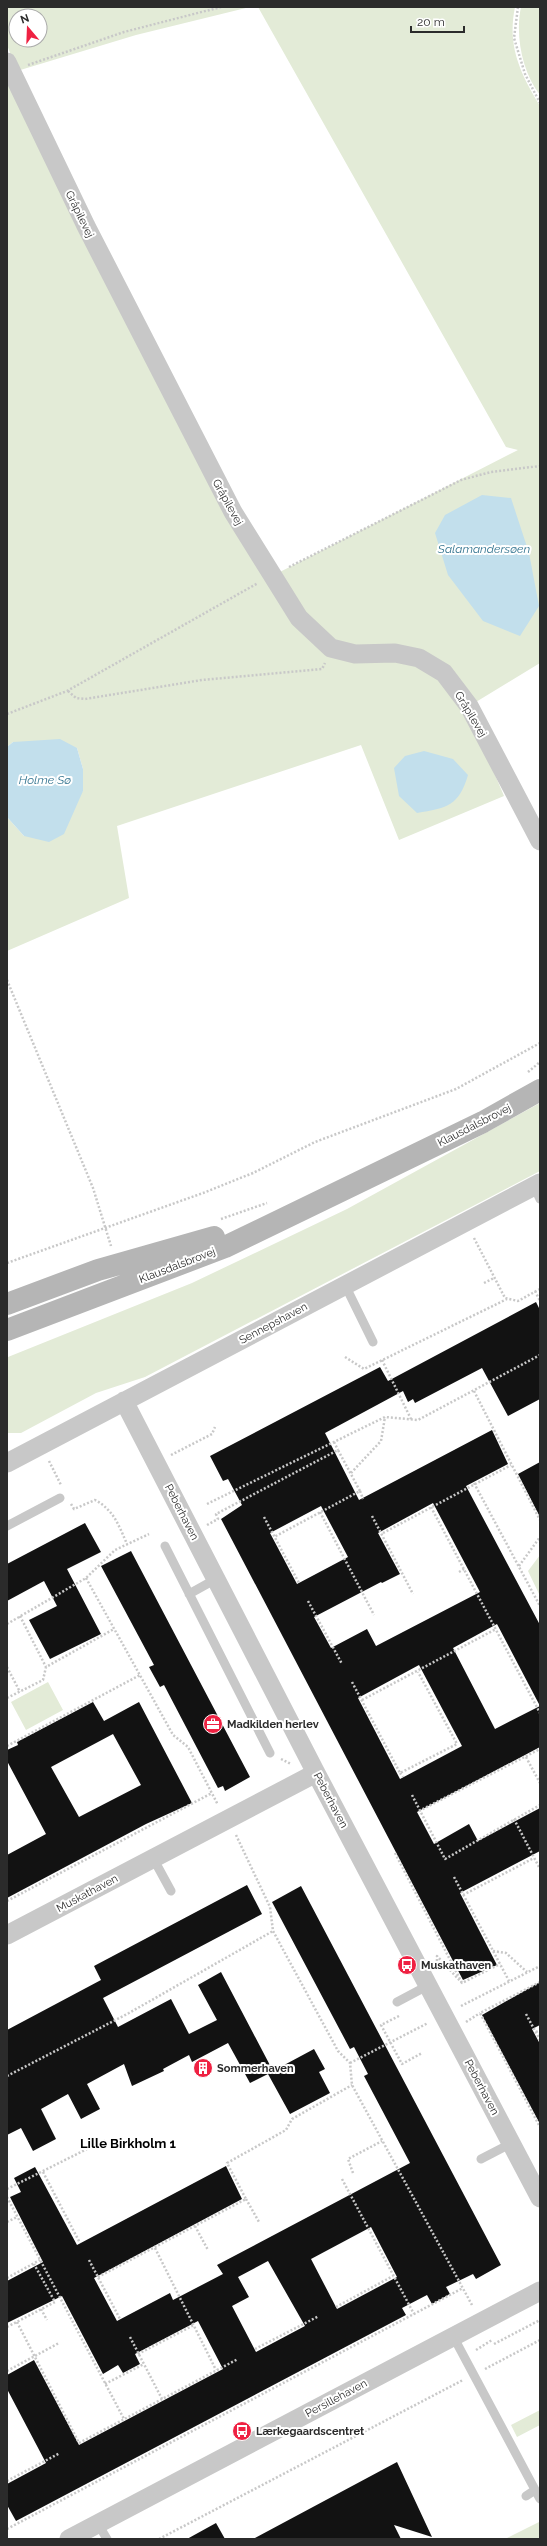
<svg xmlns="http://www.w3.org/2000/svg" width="547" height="2546" font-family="Raleway,sans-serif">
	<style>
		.green { fill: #e3ebd7; fill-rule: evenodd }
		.water { fill: #c2dfec }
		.building { fill: #121212; fill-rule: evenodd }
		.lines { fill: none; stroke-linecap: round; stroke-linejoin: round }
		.path { stroke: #c8c8c8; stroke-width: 2.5; stroke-dasharray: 2 2; stroke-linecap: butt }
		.lane { stroke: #c8c8c8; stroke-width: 9 }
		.street { stroke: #c8c8c8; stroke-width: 19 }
		.secondary { stroke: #b5b5b5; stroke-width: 22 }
		.labels { text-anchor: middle; stroke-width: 4; stroke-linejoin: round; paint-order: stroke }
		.street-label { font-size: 11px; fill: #2b2b2b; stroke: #fff }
		.poi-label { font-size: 11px; font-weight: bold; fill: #2b2b2b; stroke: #fff; text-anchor: start }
		.water-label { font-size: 12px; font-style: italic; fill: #367691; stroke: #fff }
		.quarter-label { font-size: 13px; font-weight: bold; fill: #000; stroke: #fff }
	</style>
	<rect width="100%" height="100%" fill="#fff"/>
	<path class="green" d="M7,7H250L136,35L17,71L7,45ZM16,16H40V40H16Z
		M258,7H515C507,46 520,73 540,106V663L471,705L447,666L333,642L317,627L274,575L518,450L506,447Z
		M521,7H540V95C522,72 515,35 521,7Z
		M7,79L309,639L414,664L440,679L469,713L504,796L399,840L361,745L117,826L129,898L7,951V817L24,836L83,791V769L77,748L13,742L7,747Z
		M540,1103V1171L145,1377L96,1393L21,1433H7L8,1357L192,1283L347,1209Z
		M540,1555V1596L528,1571Z
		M48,1682L63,1710L26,1730L11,1702Z
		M540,2410V2425L517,2437L511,2425Z
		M539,2522L540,2539H505Z"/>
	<path class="water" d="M482,495L511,498L529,553L539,606L520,636L483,621L448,575L435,533L445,515Z
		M60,739L77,748L83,769V791L64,834L49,842L24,836L7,817V747L13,742Z
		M424,751L453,759L468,775C459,806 447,808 417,813L399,796L394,768L405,756Z"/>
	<path class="building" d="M536,1302L540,1310V1399L508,1416L482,1368L415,1403L413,1399L408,1402L403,1391L325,1433L359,1500L492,1430L508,1464L466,1486L540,1625V1747L417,1812L434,1844L469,1824L478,1841L540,1808V1851L460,1893L497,1965L463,1980L221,1519L242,1505L228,1479L223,1481L210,1456L380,1367L388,1381ZM433,1503L480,1592L376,1646L367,1629L331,1648L314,1617L381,1582L382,1583L400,1574L378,1533ZM321,1506L348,1557L297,1584L270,1533ZM497,1624L540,1706L495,1729L453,1648ZM419,1665L462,1746L400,1779L358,1698Z
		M540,1462V1517L518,1474Z
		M85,1523L101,1552L67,1569L101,1634L50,1659L29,1620L57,1606L44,1581L7,1601V1564Z
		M131,1551L250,1777L225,1791L223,1786L218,1788L164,1685L160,1687L149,1667L154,1665L101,1566Z
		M93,1702L104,1721L139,1702L192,1803L146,1824L7,1898V1855L46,1834L7,1761V1750L18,1745L17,1742ZM113,1734L141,1785L79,1817L51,1767Z
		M247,1885L262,1914L103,1998L118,2027L171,1999L189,2034L217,2020L198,1985L221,1972L273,2071L314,2049L325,2069L319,2072L330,2093L290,2114L268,2074L250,2083L228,2043L192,2062L189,2055L163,2069L164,2071L132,2086L124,2064L87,2084L100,2109L81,2119L68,2094L41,2109L56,2139L33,2151L21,2128L7,2135V2030L101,1980L94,1966Z
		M301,1886L501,2265L476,2279L473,2274L446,2287L450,2294L432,2304L427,2295L402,2308L406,2315L16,2521L7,2505V2484L46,2463L7,2389V2375L34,2360L79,2445L223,2369L198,2321L135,2354L140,2364L123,2373L118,2365L103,2374L62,2296L7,2323V2281L43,2262L10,2197L21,2192L14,2178L35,2167L77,2245L226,2166L242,2199L94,2278L117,2321L170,2293L173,2300L223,2274L217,2265L410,2163L364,2076L368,2074L354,2047L350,2049L272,1902ZM371,2227L397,2277L337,2309L311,2259ZM268,2261L305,2326L256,2352L232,2306L249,2297L238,2277Z
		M540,1982V2025L532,2029L540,2044V2124L482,2015Z
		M397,2462L432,2537L394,2525L401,2539H253Z
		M216,2523L225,2539H187Z"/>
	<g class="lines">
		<path class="path" d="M518,7L514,38L525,74L540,103
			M28,65L124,32L221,7
			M289,567L461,480L491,472L540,466
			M68,691L76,698L85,699L202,680L322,669L325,663
			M7,714L67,691L258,583
			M7,980L93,1188L111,1246
			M528,1072L540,1062
			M221,1219L267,1203
			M474,1238L505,1298L518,1301L540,1289
			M7,1263L203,1193L253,1173L315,1142L456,1089L540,1043
			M484,1283L494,1278
			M535,1291L540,1301
			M345,1357L364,1369L507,1299
			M382,1360L411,1419
			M474,1391L540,1520
			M334,1442L338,1450
			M171,1455L212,1434L215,1427
			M49,1461L61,1485
			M351,1473L381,1441L385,1417
			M474,1483L540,1606
			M360,1491L363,1499
			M71,1504L74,1509L95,1500C114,1510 119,1526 127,1544
			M207,1504L385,1417L418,1420L540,1355
			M431,1507L540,1713
			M320,1512L374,1615
			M372,1516L413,1594
			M264,1517L299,1583
			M207,1525L218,1519L216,1514L338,1450L360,1491L274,1537
			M383,1533L511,1465
			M519,1566L540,1537
			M459,1572L464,1569
			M86,1578L173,1735L188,1747L218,1805
			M308,1601L342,1664
			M20,1616L46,1667
			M7,1624L86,1578L115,1550L149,1534
			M7,1667L20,1692
			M352,1682L400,1773L457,1744L418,1672
			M7,1698L43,1680L46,1667L114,1629
			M362,1700L496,1629
			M7,1746L140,1675
			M526,1757L540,1783
			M281,1759L291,1764
			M400,1773L403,1777
			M412,1795L445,1859L540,1805
			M419,1811L540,1749
			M514,1819L540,1869
			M236,1835L270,1907L273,1931L338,2051L350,2063L352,2085L472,2305
			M395,1853L462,1983
			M454,1877L509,1981
			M463,1895L534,1858
			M7,1901L212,1793
			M493,1951L506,1953L527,1972
			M437,1961V1956L462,1983L500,1964
			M540,1982L480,2013L540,2127
			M461,2006L540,1966
			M526,2014L540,2040
			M399,2016L381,2025L402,2064L422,2053
			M466,2022L480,2013
			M536,2032L540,2030
			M350,2063L428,2023
			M7,2076L129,2013L273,1931
			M43,2172L80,2243
			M353,2173L348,2159L382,2141
			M342,2179L414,2314
			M7,2189L105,2140
			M7,2197L124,2419
			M246,2199L259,2222
			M7,2222L17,2217
			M195,2226L208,2250
			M155,2248L216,2370
			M89,2260L120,2319
			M98,2277L246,2199L227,2163L286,2130L292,2119L352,2085
			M7,2278L40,2260
			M336,2307L393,2276
			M41,2309L47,2320
			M17,2322L79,2443L238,2359
			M7,2327L55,2302L34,2264
			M130,2337L162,2399
			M494,2344L540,2320
			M255,2349L319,2316
			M476,2350L492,2340
			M138,2354L194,2325
			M485,2369L540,2340
			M7,2371L59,2343
			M105,2384L144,2364
			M7,2481L60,2453
			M7,2529L463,2288
			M159,2539L463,2380"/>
		<path class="lane" d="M534,1186L540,1199
			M345,1285L373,1342
			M7,1526L60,1498
			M165,1546L270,1753
			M189,1594L216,1579
			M153,1858L171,1891
			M397,2002L429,1985
			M481,2159L512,2143
			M453,2336L540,2499
			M526,2496L535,2490
			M98,2524L107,2539"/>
		<path class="street" d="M7,62L86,226L233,512L299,618L331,648L355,654L395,653L419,658L444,673L469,706L540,841
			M124,1401L316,1773L540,2198
			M7,1463L540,1183
			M7,1935L316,1773
			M69,2539L540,2291"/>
		<path class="secondary" d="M7,1304L98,1270L214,1237
			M7,1330L225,1247L483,1122L540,1090"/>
	</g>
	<defs>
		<g id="office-disc" transform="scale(1)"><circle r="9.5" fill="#ef2142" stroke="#fff"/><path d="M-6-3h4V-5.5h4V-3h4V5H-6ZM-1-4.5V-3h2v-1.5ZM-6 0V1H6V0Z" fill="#fff"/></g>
		<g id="bus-disc" transform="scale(1)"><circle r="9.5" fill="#ef2142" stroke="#fff"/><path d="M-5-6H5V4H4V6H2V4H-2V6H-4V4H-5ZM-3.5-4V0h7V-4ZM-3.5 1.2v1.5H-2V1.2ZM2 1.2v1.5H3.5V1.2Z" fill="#fff"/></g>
		<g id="building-disc" transform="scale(1)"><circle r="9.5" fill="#ef2142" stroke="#fff"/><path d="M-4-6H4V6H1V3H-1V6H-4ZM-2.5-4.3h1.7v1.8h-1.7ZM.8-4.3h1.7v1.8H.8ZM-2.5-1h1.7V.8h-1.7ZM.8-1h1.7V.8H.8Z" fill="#fff"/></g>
	</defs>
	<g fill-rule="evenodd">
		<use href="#office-disc" x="213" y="1724"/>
		<use href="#bus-disc" x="407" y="1965"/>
		<use href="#building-disc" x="203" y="2068"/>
		<use href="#bus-disc" x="242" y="2431"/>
	</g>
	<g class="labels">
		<g class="street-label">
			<text transform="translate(80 214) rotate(64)" y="4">Gråpilevej</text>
			<text transform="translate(228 502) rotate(61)" y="4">Gråpilevej</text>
			<text transform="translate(471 714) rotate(59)" y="4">Gråpilevej</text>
			<text transform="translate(474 1125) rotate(-27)" y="4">Klausdalsbrovej</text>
			<text transform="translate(177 1265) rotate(-21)" y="4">Klausdalsbrovej</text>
			<text transform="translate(273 1323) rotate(-28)" y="4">Sennepshaven</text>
			<text transform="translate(182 1512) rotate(63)" y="4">Peberhaven</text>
			<text transform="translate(331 1800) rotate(62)" y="4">Peberhaven</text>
			<text transform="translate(87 1893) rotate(-28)" y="4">Muskathaven</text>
			<text transform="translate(482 2087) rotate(62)" y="4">Peberhaven</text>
			<text transform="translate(336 2398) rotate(-28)" y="4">Persillehaven</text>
		</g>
		<g class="poi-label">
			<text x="227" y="1728">Madkilden herlev</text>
			<text x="421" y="1969">Muskathaven</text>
			<text x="217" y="2072">Sommerhaven</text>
			<text x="256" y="2435">Lærkegaardscentret</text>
		</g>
		<g class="water-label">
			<text x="484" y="553">Salamandersøen</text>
			<text x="45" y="784">Holme Sø</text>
		</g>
		<g class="quarter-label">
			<text x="128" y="2148">Lille Birkholm 1</text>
		</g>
	</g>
	<rect width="547" height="2546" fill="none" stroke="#2b2b2b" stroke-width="16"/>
	<g transform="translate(28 28) rotate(341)"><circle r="19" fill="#ffffff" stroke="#aaaaaa"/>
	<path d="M0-3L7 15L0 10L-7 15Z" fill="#ef2142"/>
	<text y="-6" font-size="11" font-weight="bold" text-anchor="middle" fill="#2b2b2b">N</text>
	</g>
	<path d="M411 26v6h53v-6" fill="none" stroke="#2b2b2b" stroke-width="2"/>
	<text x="417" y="26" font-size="12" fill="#2b2b2b" stroke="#ffffff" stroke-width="3" paint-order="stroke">20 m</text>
</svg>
